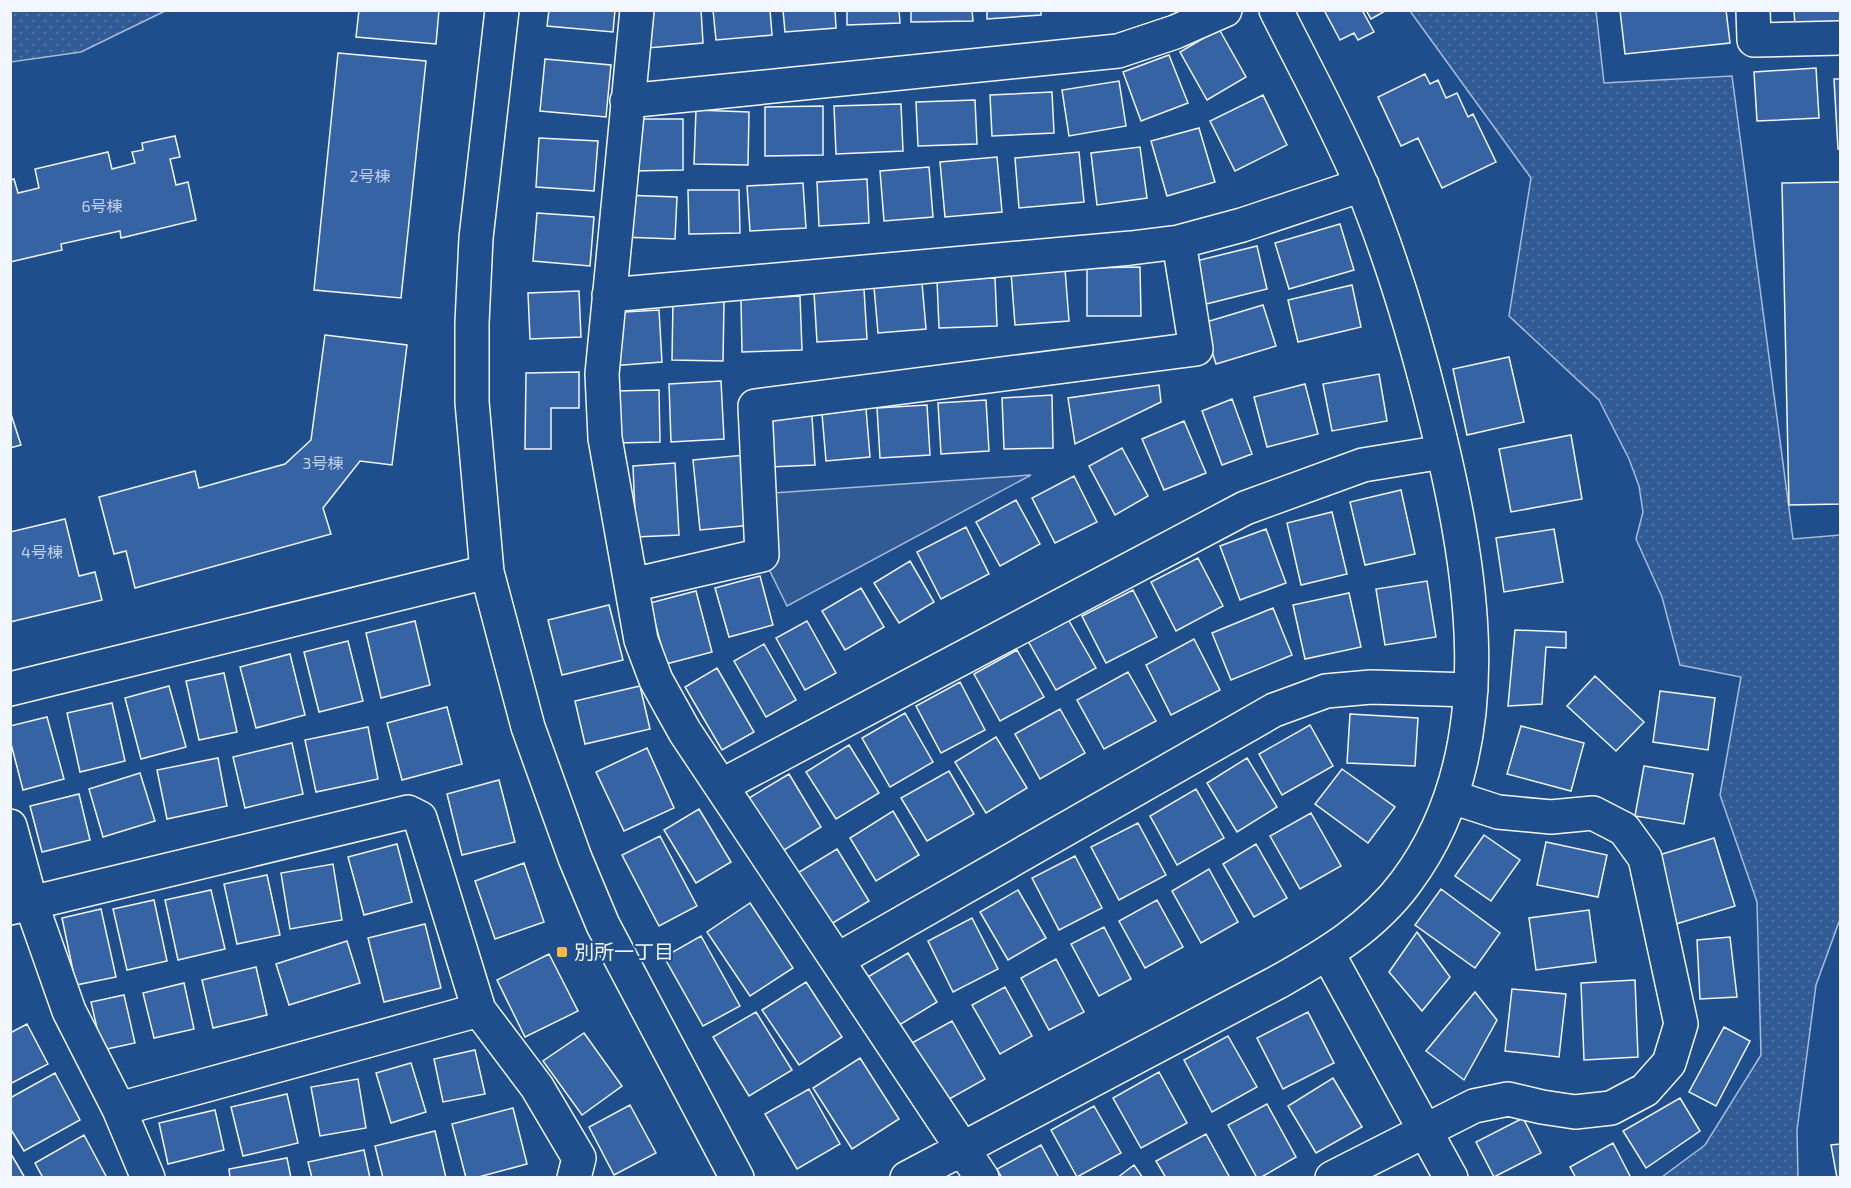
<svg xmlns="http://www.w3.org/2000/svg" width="1851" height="1188" font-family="'Exo 2','Noto Sans JP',sans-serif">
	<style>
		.grass { fill: url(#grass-dots); stroke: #a8bbd7; stroke-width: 1.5 }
		.built { fill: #305b95; stroke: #a8bbd7; stroke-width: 1.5 }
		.building { fill: #3563a3; stroke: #f2f6ff; stroke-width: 1.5 }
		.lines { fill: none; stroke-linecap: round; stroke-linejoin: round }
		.minor-casing { stroke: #f2f6ff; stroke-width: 36 }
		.minor { stroke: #1f4e8c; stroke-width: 33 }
		.poi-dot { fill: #ffb74d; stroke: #1f4e8c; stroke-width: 2 }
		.labels { text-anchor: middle; stroke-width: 4.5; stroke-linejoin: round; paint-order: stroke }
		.number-label { font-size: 16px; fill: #c3d1e8 }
		.poi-label { font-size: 20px; fill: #f2f6ff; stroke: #1f4e8c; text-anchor: start }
	</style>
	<defs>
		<pattern id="grass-dots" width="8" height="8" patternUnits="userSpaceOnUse" patternTransform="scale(1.5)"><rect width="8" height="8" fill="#305b95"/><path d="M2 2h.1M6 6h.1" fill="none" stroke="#4e73a5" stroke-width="1.8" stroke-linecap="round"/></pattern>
	</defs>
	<rect width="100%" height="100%" fill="#1f4e8c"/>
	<path class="grass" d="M10,11L11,10L165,11L81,52L11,62Z
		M1410,11H1596L1604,83L1732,76L1793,539L1840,535V919L1816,985L1797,1130L1798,1177H1662L1705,1145L1761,1055L1757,902L1720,795L1741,677L1680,665L1662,597L1636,539L1643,512L1639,486L1629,459L1599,400L1509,316L1531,178Z"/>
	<path class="built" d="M1031,475L787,606L762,555L759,494Z"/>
	<path class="building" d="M359,10H439L436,44L356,37Z
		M549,10H615L613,32L547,26Z
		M645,10H701L703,43L648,48Z
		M713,10H770L772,35L716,40Z
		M783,10H835L836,28L785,32Z
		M847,10H899L900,23L847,25Z
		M911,10H972L973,21L911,22Z
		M987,10H1041V15L987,19Z
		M1324,10H1362L1374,32L1358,40L1354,33L1340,40Z
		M1366,10H1387L1371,19Z
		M1620,10H1726L1730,43L1625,54Z
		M1794,10H1840V23L1795,26Z
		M1219,29L1246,77L1207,100L1180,52Z
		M338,53L426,61L401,298L314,290Z
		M1169,55L1188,103L1141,121L1123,72Z
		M545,59L611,65L606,117L540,111Z
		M1816,68L1819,118L1757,121L1754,72Z
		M1425,74L1430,84L1438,80L1446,98L1457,93L1468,117L1473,114L1496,162L1442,188L1418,138L1401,146L1378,97Z
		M1834,79H1840V149H1838Z
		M1119,81L1126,126L1069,136L1062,90Z
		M1052,92L1054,133L992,136L990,95Z
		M1263,95L1287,145L1235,171L1210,121Z
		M975,100L977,144L918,146L916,102Z
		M901,104L903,151L836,154L834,106Z
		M823,106V155L765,156V107Z
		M696,110L749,112L748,165L694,164Z
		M632,119H683V170L632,171Z
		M1199,128L1215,182L1167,196L1151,141Z
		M175,136L180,157L170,159L176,185L188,182L196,220L121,238L120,231L61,244L62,250L10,262V180L14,179L18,193L39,188L35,169L108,152L112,169L135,163L132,152L143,150L142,143Z
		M539,138L598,141L594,191L536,187Z
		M1140,147L1147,198L1097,205L1091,153Z
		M1079,152L1084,202L1019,208L1015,158Z
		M997,157L1002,212L945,217L940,162Z
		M929,167L933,217L884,221L880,171Z
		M867,179L869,223L819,226L817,182Z
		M1840,182V504L1789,505L1782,183Z
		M803,183L806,228L750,231L747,186Z
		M688,190H739L740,233L689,234Z
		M622,195L677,197L675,239L621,237Z
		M537,213L594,217L590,266L533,261Z
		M1340,224L1354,270L1289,289L1275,243Z
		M1257,246L1267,289L1202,305L1192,262Z
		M1140,267L1141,316H1087V268Z
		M1065,269L1069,321L1015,325L1011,272Z
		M995,278L997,326L939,328L937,280Z
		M922,283L926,329L878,333L874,287Z
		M1352,285L1361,327L1298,342L1288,300Z
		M864,289L867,339L817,342L814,292Z
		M579,291L581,337L530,339L528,293Z
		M800,296L802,350L742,352L741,299Z
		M673,300L724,301L723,361L672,360Z
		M1263,305L1276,346L1216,364L1203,323Z
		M659,310L662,362L611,366L608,313Z
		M325,335L407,345L392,465L360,461L323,508L331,534L135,588L126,551L114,554L99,497L195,471L199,488L285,464L311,440Z
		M1509,357L1524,422L1467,435L1453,369Z
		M579,372V408H551V449H525L526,373Z
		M1379,374L1387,421L1332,431L1323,384Z
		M721,381L724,439L671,442L669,384Z
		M1305,384L1318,434L1267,447L1254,397Z
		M1159,385L1161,402L1075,444L1068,398Z
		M659,390L660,442L616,443L615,391Z
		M1052,395L1053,448L1004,449L1002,398Z
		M1232,399L1252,454L1222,465L1202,411Z
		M986,400L989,451L941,454L938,403Z
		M927,405L930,455L880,458L877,408Z
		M866,409L870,457L826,461L822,414Z
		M10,411L21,445L10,448Z
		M812,416L815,465L770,467L768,418Z
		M1184,421L1206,473L1164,490L1142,439Z
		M1571,435L1582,499L1511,512L1499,449Z
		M1122,448L1148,496L1115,515L1089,466Z
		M745,455L752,525L700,530L693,460Z
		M675,463L679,535L636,537L633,466Z
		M1074,476L1097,522L1055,543L1032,498Z
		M1401,490L1415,554L1365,565L1350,502Z
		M1016,500L1040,544L1000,566L976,522Z
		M1332,512L1347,574L1301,585L1287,523Z
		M65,519L79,576L95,572L102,600L10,622V532Z
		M966,527L989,574L941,599L917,552Z
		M1266,529L1286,583L1240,600L1220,546Z
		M1554,529L1563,582L1504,592L1496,538Z
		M1198,558L1223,606L1176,631L1151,582Z
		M910,561L934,602L899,623L874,583Z
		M760,576L773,625L729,637L715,588Z
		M1427,581L1436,637L1385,645L1376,589Z
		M861,588L884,627L845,650L822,611Z
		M1133,590L1157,637L1106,663L1082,616Z
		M696,591L712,652L666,664L650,603Z
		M1349,593L1361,647L1305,659L1293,605Z
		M609,605L623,660L562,675L548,620Z
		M1273,608L1292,655L1231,680L1212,633Z
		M1068,619L1096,668L1056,690L1028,641Z
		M415,621L430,685L381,698L366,633Z
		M807,621L836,673L805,690L776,638Z
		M1515,630L1566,632V648L1546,647L1542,704L1508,706Z
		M1194,639L1220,690L1171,715L1146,665Z
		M348,641L363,701L319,712L304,652Z
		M764,644L796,700L766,717L734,661Z
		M1017,650L1044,697L1000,721L974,674Z
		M290,654L305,715L256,728L240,667Z
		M717,668L754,732L722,750L685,687Z
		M1128,672L1156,721L1104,749L1077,700Z
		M224,673L237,732L199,740L186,681Z
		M1595,676L1644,722L1616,751L1567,706Z
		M960,682L985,730L941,753L916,706Z
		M169,686L186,747L141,759L125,698Z
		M640,686L650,729L585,744L575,701Z
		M1660,691L1715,698L1708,750L1653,742Z
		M112,703L125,761L80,772L67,713Z
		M447,707L462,764L402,780L387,723Z
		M1060,709L1085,753L1040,779L1015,734Z
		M905,713L933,762L890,787L862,738Z
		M1350,714L1418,718L1415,766L1347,763Z
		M47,717L64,779L23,790L10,740V726Z
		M1310,725L1333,766L1282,795L1259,754Z
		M1521,726L1584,743L1571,791L1507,774Z
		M368,727L378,779L316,792L305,740Z
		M996,737L1027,788L986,813L955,762Z
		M292,743L303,794L245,808L233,757Z
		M849,745L879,793L836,819L806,772Z
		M647,748L674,808L624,831L596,772Z
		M218,758L227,806L167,819L157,770Z
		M1247,758L1277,807L1237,832L1207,783Z
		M1644,766L1693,774L1684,824L1635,816Z
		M1342,769L1395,807L1368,843L1315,804Z
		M949,771L974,814L927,841L901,798Z
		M140,773L155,821L103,837L89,789Z
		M789,774L821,827L781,852L749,798Z
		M499,780L515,842L462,855L447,794Z
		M1196,789L1224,838L1177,865L1150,816Z
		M79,794L90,840L42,852L30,806Z
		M699,809L731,862L696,883L664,830Z
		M893,811L919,855L876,881L850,838Z
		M1311,813L1341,866L1300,889L1270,836Z
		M1138,823L1166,875L1119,900L1091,847Z
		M1484,835L1520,860L1491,901L1455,876Z
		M660,836L697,906L659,926L622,855Z
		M1714,838L1735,906L1676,924L1656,856Z
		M1546,842L1607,855L1598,897L1537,885Z
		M397,844L412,902L364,915L348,857Z
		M1256,844L1287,898L1254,917L1223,864Z
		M837,849L869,901L828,926L796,874Z
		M1075,856L1102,908L1059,930L1032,878Z
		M524,863L544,922L495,939L475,881Z
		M333,864L342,920L290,929L281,873Z
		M1209,869L1238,922L1201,943L1172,891Z
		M267,875L280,935L237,944L224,884Z
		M1441,889L1500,933L1475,968L1415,925Z
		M211,890L225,949L178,960L165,900Z
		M1018,890L1046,938L1008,960L980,912Z
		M154,900L167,961L127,970L113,909Z
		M1157,900L1183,947L1145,968L1119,921Z
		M750,903L793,968L750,996L707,932Z
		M101,909L116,977L76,985L62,918Z
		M1589,910L1596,962L1536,970L1529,918Z
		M972,918L998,969L953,992L928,941Z
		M425,924L441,988L384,1002L368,938Z
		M1104,927L1131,979L1099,996L1071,944Z
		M1417,932L1450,977L1422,1011L1389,972Z
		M701,936L740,1006L703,1026L664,957Z
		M1730,937L1737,997L1700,999L1697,940Z
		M347,941L360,983L289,1005L276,964Z
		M908,953L937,1002L896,1027L866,978Z
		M549,954L578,1011L525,1037L497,980Z
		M1056,959L1084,1012L1049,1030L1021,978Z
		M256,967L267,1015L213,1028L202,980Z
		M1635,980L1638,1057L1584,1060L1581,983Z
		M806,982L842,1037L799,1065L762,1010Z
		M184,983L194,1029L154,1038L143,993Z
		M1005,987L1032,1036L1000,1054L972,1005Z
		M1512,989L1566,994L1559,1057L1505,1051Z
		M1475,992L1497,1020L1464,1080L1426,1051Z
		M124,995L135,1043L102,1050L91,1002Z
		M756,1012L792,1070L749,1096L713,1037Z
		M1308,1012L1334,1063L1283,1089L1257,1038Z
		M952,1021L985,1079L944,1102L910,1044Z
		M27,1024L48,1064L10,1084V1033Z
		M1724,1027L1750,1041L1716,1106L1689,1092Z
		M584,1033L622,1086L582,1115L543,1061Z
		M1228,1036L1257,1087L1212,1112L1184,1060Z
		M475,1050L485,1094L443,1102L434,1059Z
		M860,1058L899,1119L852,1149L813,1088Z
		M411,1063L426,1112L391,1123L376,1073Z
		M1159,1072L1187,1123L1141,1148L1113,1098Z
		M55,1073L80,1120L24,1151L10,1128V1098Z
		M1333,1078L1362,1127L1316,1153L1288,1106Z
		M358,1079L366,1128L320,1136L311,1087Z
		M809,1089L840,1144L797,1169L765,1114Z
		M287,1094L298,1143L243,1156L231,1107Z
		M1680,1098L1700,1131L1646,1168L1623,1131Z
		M1267,1104L1296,1157L1260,1178H1257L1228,1125Z
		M630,1105L656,1153L614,1175L589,1127Z
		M1094,1106L1121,1153L1077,1177L1051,1130Z
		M513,1108L527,1164L475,1178H466L452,1124Z
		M215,1110L224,1150L168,1164L159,1123Z
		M1523,1118L1541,1153L1494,1177L1476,1142Z
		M435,1131L446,1178H383L375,1146Z
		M1206,1134L1230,1178H1166L1156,1161Z
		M84,1135L107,1178H43L35,1163Z
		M1613,1143L1631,1178H1576L1570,1167Z
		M1840,1144V1178H1837L1831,1145Z
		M1041,1145L1059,1178H1002L997,1169Z
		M364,1150L370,1178H312L308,1162Z
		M11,1154L25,1178H10Z
		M287,1158L291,1178H230L229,1169Z
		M1134,1165L1143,1178H1117Z"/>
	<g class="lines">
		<g class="minor-casing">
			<path id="minor" d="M502,10L476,238L472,323V402L487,572L528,727L575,858L603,925L737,1178
				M637,10L602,374L605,438L641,640L656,680L685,732L982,1178
				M1753,10L1754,40L1840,38
				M627,101L1118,51L1175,32L1225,10
				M609,295L1131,248L1179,242L1242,225L1362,185
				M632,585L762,555L755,406L1196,349L1179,242
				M10,689L487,572
				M721,786L1245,508L1363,465L1443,452
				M10,826L31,903L69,1011L119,1109L148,1178
				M10,908L408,812L420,818L479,1010L537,1087L579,1158L574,1178
				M1328,954L1451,1178
				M837,960L1274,710L1326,691L1371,687L1471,690
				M119,1109L479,1010
				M907,1178L1278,982C1326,955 1373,927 1406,882C1507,747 1471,561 1433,409C1414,333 1392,259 1362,186C1337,126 1305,68 1276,10
				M1332,1178L1474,1106L1508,1099L1542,1107L1575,1112L1611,1108L1645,1090L1669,1063L1681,1024L1645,858L1624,829L1593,813L1551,817L1498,812L1452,797"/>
		</g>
		<use href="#minor" class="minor"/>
	</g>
	<rect class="poi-dot" x="556" y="946" width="12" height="12" rx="3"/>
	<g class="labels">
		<g class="number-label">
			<text x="370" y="182">2号棟</text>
			<text x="102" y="212">6号棟</text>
			<text x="323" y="469">3号棟</text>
			<text x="42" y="558">4号棟</text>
		</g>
		<g class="poi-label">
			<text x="574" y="959">別所一丁目</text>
		</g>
	</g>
	<rect width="1851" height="1188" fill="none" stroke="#f2f6ff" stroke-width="24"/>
</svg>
